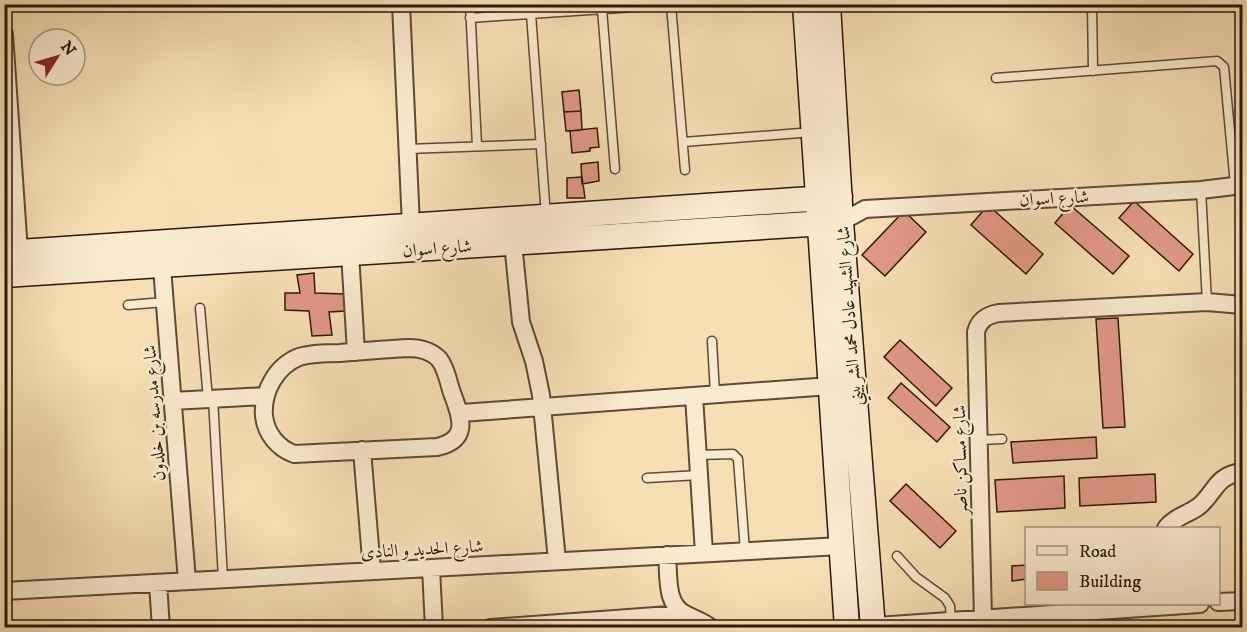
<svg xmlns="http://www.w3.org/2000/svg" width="1247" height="632" font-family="'IM FELL DW Pica',Amiri,serif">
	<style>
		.building { fill: #e29887; stroke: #2a180b; stroke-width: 1.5 }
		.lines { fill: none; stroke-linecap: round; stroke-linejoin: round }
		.lane-casing { stroke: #5d4a36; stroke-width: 11 }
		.street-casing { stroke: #5d4a36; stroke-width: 20 }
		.secondary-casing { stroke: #2a180b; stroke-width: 27 }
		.lane { stroke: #faeacf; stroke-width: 8 }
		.street { stroke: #faeacf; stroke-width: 16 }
		.secondary { stroke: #faeacf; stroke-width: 24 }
		.labels { text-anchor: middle; stroke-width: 4.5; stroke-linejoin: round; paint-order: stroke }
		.street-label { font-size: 18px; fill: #2a180b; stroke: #faeacf }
	</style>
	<rect width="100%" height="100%" fill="#f7dfb5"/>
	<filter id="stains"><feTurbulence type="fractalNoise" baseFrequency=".00333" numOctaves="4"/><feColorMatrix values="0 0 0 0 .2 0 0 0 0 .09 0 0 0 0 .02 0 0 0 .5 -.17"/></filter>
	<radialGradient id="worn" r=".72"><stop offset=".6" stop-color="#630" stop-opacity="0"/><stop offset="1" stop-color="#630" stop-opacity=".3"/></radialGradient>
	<path class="building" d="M579,90L581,111L564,112L562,92Z
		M581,111L582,130L566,131L564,112Z
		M597,128L599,147L590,148V151L572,153L570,131Z
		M598,162L599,181L582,184L581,164Z
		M582,177L585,198H567V178Z
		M1134,201L1193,254L1179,271L1119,218Z
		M988,205L1043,254L1026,274L971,225Z
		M1070,205L1129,256L1113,274L1055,223Z
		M904,211L926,232L885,276L862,255Z
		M314,273L315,293L345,294V311L329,312L332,335L312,336L309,311L285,310V293H300L297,275Z
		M1118,318L1125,427L1103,428L1096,319Z
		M900,340L952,388L936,406L884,357Z
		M901,383L950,427L937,442L888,398Z
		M1096,437L1097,458L1013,463L1011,442Z
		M1155,474L1156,502L1080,506L1079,478Z
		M1064,476L1065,508L997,512L995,480Z
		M906,484L956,531L940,548L890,501Z
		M1026,565V579L1012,581V566Z"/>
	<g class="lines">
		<g class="lane-casing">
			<path id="lane" d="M470,4L477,146
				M1092,4L1093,71
				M671,5L685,170
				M602,9L615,169
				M531,14L546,216
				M470,18L679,4
				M996,78L1217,61L1224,67L1235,185
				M683,142L813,132
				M407,149L541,144
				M1201,190L1207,302
				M128,305L165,302
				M200,308L208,399
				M712,341L715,394
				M213,398L223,579
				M979,440L1002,439
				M698,455L733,454L738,459L745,551
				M647,478L699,475
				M897,556L916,577L945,598L950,606L951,621"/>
		</g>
		<g class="street-casing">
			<path id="street" d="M401,4L411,226
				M4,34L19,252
				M841,222L865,209L1201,190L1242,185
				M513,243L521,322L534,361L541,395L557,561
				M350,253L356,352
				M161,255L187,581
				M409,348C420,348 431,351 439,359C446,368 448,380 451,390C459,413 473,439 437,447L294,454C278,448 266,434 264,416C262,392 276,366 299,357C312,353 327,353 340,353C363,351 386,349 409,348Z
				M694,396L704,553
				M172,401L266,396
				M461,413L830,386
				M362,450L372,571
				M1166,528C1175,517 1186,515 1198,507C1216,493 1214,476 1242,472
				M667,555C669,575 665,604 685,614C694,619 703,621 711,628
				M431,568L434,628
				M158,583L161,628
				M4,591L841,546
				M1218,602L1242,601
				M983,618L976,332C979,320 987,315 999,313L1207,302L1242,305
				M862,627L1200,604
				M490,628L683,614"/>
		</g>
		<g class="secondary-casing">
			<path id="secondary" d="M805,4L847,628
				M828,4L841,222L873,628
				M4,253L840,197
				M4,275L841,222"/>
		</g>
		<use href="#lane" class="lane"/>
		<use href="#street" class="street"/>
		<use href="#secondary" class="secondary"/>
	</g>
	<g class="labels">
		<g class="street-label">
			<text transform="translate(1054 198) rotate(-3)" y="6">شارع اسوان</text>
			<text transform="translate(437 248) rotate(-4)" y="6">شارع اسوان</text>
			<text transform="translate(849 316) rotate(-94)" y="6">شارع الشهيد عادل محمد الشربيني</text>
			<text transform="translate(154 413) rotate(-94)" y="6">شارع مدرسه بن خلدون</text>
			<text transform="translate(960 460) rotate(-91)" y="6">شارع مساكن ناصر</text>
			<text transform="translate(422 549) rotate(-3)" y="6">شارع الحديد و النادى</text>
		</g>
	</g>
	<rect width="1247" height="632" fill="none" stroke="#f7dfb5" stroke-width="24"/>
	<rect x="6" y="6" width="1235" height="620" fill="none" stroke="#2a180b" stroke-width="3"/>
	<rect x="12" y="12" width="1223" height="608" fill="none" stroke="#2a180b" stroke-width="1.5"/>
	<rect x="1025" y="527" width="195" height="78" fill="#faeacf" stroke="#a79681" stroke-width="1.5"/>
	<rect x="1037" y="546" width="30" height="9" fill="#faeacf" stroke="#a79681" stroke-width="1.5"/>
	<text x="1079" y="557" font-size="18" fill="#2a180b">Road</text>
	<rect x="1037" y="572" width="30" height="18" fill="#e29887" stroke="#a79681" stroke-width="1.5"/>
	<text x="1079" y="587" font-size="18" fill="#2a180b">Building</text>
	<g transform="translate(57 57) rotate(53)"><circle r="28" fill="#faeacf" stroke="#a79681" stroke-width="1.5"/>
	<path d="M0-4.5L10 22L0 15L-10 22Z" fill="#8f2418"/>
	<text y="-9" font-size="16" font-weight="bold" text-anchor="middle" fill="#2a180b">N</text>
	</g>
	<rect width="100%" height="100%" filter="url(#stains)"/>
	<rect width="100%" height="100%" fill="url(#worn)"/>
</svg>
